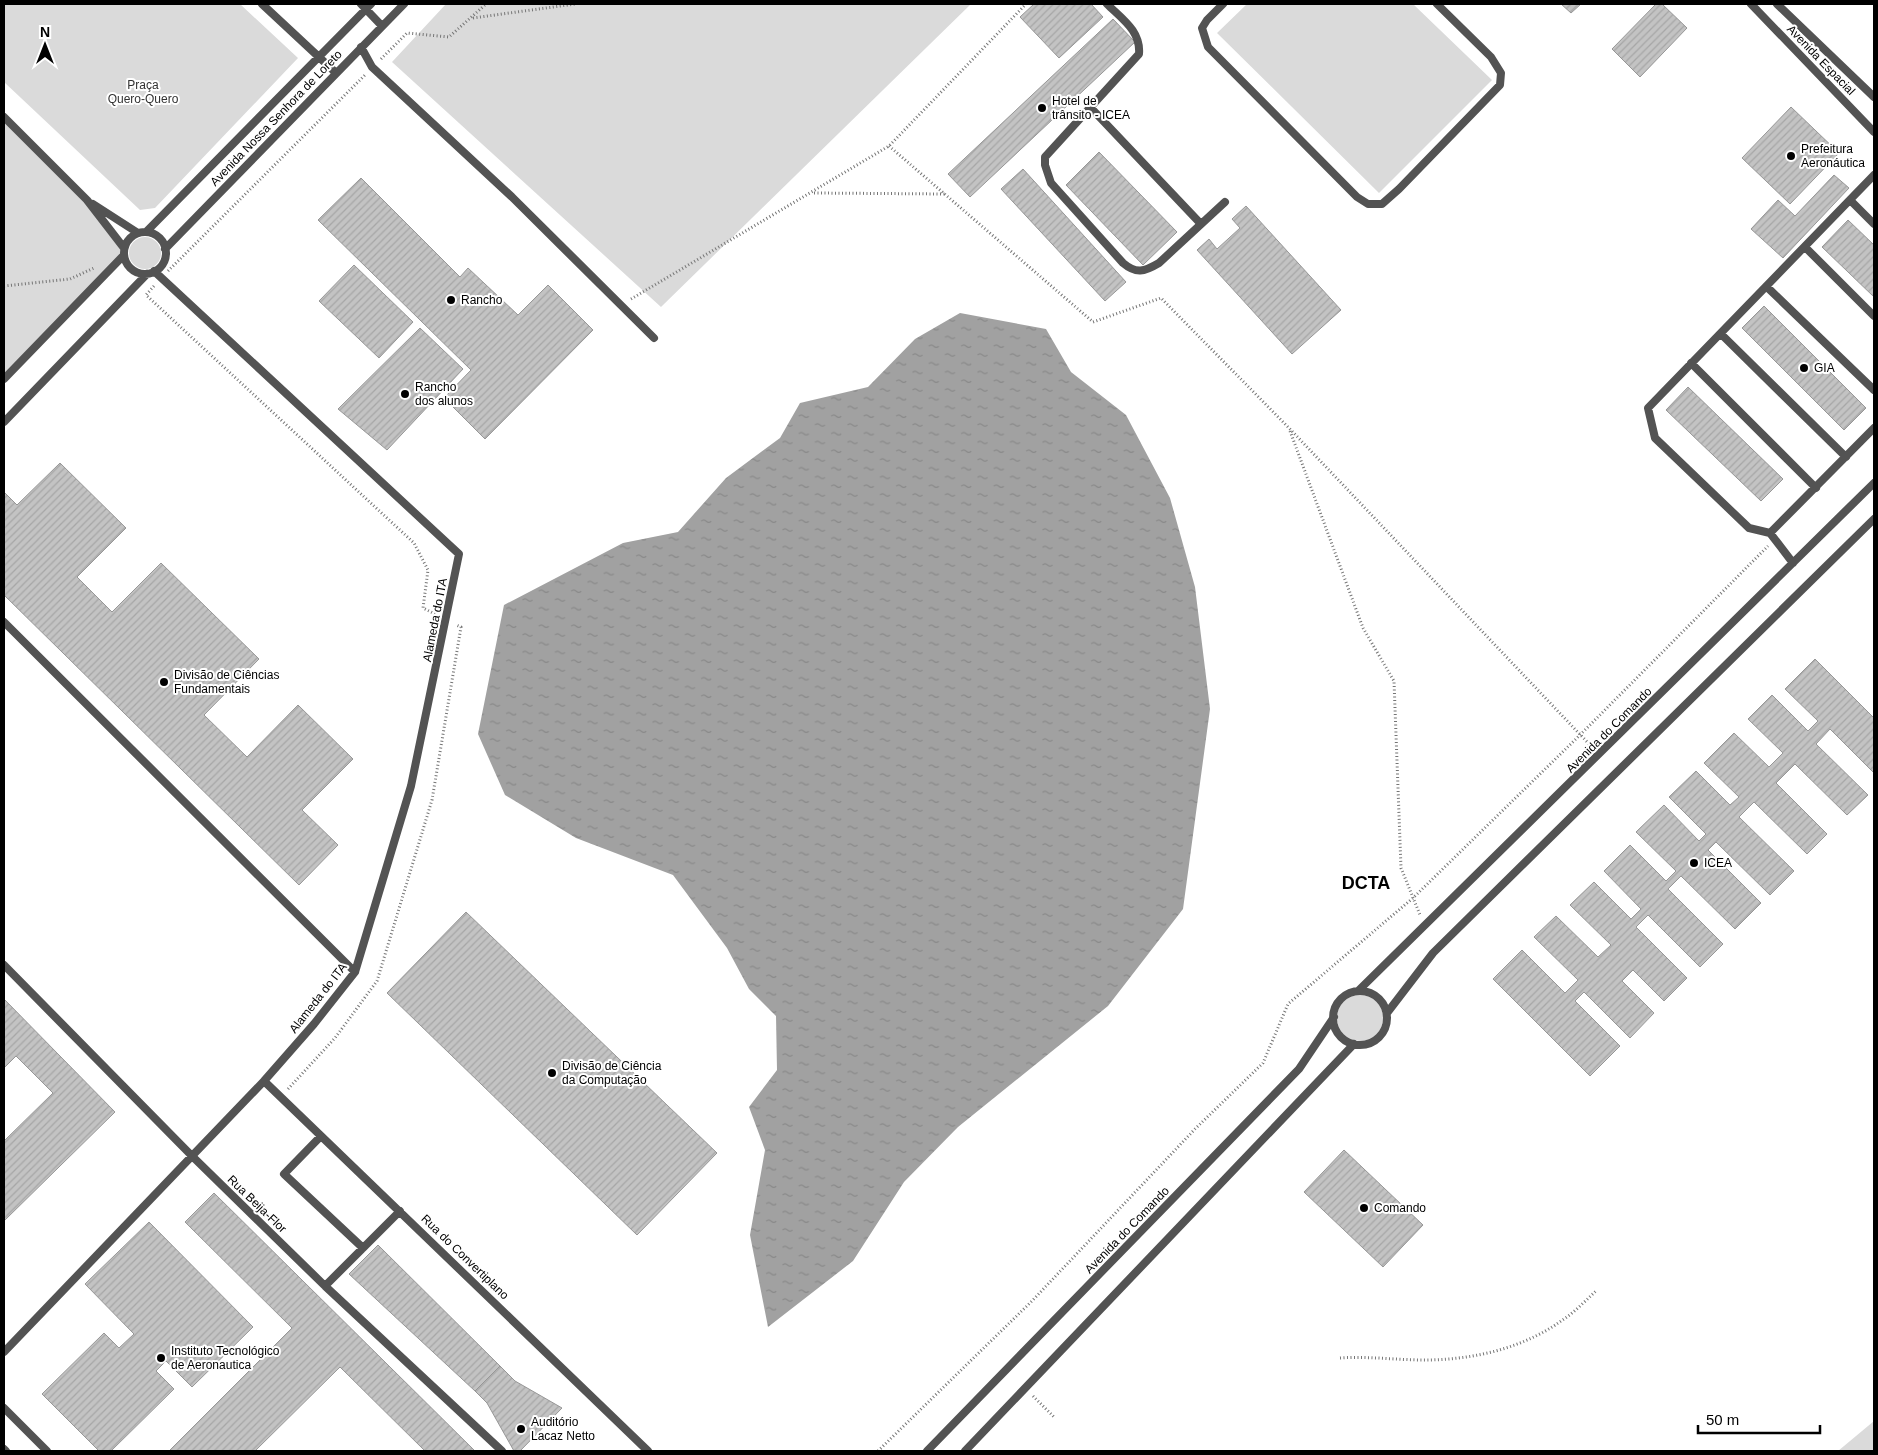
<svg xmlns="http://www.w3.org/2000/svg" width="1878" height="1455" font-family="Helvetica,sans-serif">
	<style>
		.green { fill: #dadada }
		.water { fill: url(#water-ripples) }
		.building { fill: url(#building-hatch); stroke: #979797 }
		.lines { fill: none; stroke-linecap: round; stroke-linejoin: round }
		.path { stroke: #757575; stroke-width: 3; stroke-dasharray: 1 2.5; stroke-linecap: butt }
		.service { stroke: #535353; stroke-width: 8 }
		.poi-dot { fill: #000; stroke: #fff; stroke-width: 2 }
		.labels { text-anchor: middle; stroke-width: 4; stroke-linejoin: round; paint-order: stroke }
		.street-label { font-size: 12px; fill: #000; stroke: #fff }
		.park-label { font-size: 12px; fill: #313131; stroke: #fff }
		.poi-label { font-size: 12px; fill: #000; stroke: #fff; text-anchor: start }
		.district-label { font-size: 18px; font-weight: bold; fill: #000; stroke: #fff }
	</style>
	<defs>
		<pattern id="water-ripples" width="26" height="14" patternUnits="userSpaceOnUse" patternTransform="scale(1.25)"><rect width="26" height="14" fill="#a1a1a1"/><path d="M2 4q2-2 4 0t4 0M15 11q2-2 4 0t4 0" fill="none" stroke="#898989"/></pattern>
		<pattern id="building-hatch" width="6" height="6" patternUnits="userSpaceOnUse" patternTransform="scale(1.25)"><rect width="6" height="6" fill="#c3c3c3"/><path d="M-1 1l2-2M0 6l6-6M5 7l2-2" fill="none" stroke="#a6a6a6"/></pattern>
	</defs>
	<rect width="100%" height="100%" fill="#fff"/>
	<path class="green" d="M4,4H240L298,58L155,208L140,210L4,82Z
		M446,4H971L661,307L392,62Z
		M1247,4H1413L1492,80L1379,193L1217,33Z
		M4,115L87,200L124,255L4,379Z
		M129 253a16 16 0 1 1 32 0a16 16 0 1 1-32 0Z
		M1337 1018a23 23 0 1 1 46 0a23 23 0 1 1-46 0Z
		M1874,1421V1451H1838Z"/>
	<path class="water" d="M960,313L1046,329L1071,372L1126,415L1170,498L1195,587L1210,709L1183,909L1108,1006L958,1127L904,1182L853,1261L768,1327L750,1235L765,1150L749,1107L777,1070L776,1016L749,989L727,948L673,875L576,838L505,795L478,734L504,605L623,543L678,532L726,478L780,438L800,403L868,387L915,339Z"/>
	<path class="building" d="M1034,4H1091L1103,17L1059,58L1020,17Z
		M1561,4H1581L1571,13Z
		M1656,4H1662L1687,28L1640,77L1612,49Z
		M1113,19L1135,42L970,197L948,174Z
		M1791,107L1839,153L1790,204L1742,158Z
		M1099,152L1177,232L1143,265L1066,185Z
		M1023,169L1126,282L1105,301L1001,189Z
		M1834,175L1849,188L1783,258L1751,229L1778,200L1795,216Z
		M361,178L460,277L468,268L518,315L548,285L593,330L485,439L444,398L471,370L318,220Z
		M1246,206L1341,310L1292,354L1197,250L1209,239L1217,249L1240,228L1232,219Z
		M1848,220L1874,245V297L1822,247Z
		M354,265L413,322L379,358L319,301Z
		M1764,306L1866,408L1844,430L1742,328Z
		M420,328L463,369L387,450L338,409Z
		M1688,387L1783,479L1761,501L1666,410Z
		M60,463L126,528L77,577L112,612L161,563L259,659L204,715L247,757L298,705L353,759L302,810L338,845L299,885L4,595V492L17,505Z
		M1815,659L1874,718V773L1830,729L1816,744L1868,795L1847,815L1795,764L1776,783L1827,834L1807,854L1754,802L1739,817L1794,871L1770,895L1716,842L1708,850L1761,903L1735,929L1681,876L1668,889L1723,944L1700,967L1648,915L1636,927L1687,978L1664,1001L1633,970L1622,981L1654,1013L1630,1038L1584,992L1575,1001L1620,1046L1590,1076L1493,979L1522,950L1565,993L1578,980L1534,937L1556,916L1598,957L1611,945L1570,905L1594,882L1631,919L1641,909L1604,871L1630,845L1666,881L1676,871L1636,832L1664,805L1699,841L1706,834L1669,797L1696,771L1730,805L1739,797L1704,763L1734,733L1769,767L1783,753L1748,719L1772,695L1808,731L1818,721L1785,689Z
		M466,912L717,1153L637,1235L387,993Z
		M4,999L115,1112L4,1221V1141L53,1093L16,1056L4,1068Z
		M1344,1150L1423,1225L1383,1267L1304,1192Z
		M214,1193L475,1451H425L340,1367L255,1451H169L292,1328L185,1222Z
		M149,1222L253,1327L192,1387L166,1361L156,1371L174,1389L111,1451H99L42,1394L104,1333L119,1348L134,1334L85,1284Z
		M378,1245L500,1366L475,1391L349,1274Z
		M500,1366L515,1381L562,1408L520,1451H514L487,1403L475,1391Z"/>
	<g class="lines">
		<path class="path" d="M473,18L575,4
			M381,59L407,33L449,37L486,4
			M889,146L1093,322L1161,298L1289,428L1591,746
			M814,193L945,194
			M168,271L366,74
			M4,286L70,279L94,268
			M154,286L146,295L414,543L428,570L423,608L435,614
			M631,299L889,146L1026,4
			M1290,431L1363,628L1394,681L1401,868L1420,915
			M288,1089L335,1038L377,981L432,800L461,627L456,625
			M1340,1358C1368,1356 1396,1360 1424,1360C1471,1360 1522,1349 1561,1321C1574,1313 1585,1301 1596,1291
			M1033,1396L1055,1418
			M878,1451L1032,1301L1195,1129L1263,1063L1288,1004L1413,898L1580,735L1768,546"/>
		<path class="service" d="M262,4L335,72
			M361,4L382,26
			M1107,4C1122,19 1141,31 1139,54L1045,157V165L1051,183L1123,263C1136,274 1144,272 1159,263L1225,202
			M1223,4L1207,20L1202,28L1208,47L1357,197L1368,204H1382L1399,189L1500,85L1501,73L1491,57L1437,4
			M1751,4L1874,132
			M1777,4L1874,97
			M361,47L372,67L512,197L654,338
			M1091,108L1200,223
			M4,117L87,200L124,248
			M1851,201L1874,224
			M93,204L138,233
			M146,232L371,4
			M124 253a21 21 0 1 1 42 0a21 21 0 1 1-42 0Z
			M1805,247L1874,316
			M165,249L404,4
			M1767,287L1874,390
			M1721,334L1846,457
			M1691,363L1816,488
			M4,379L124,255
			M4,422L147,274
			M1770,533L1874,428
			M1793,563L1770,533L1749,528L1655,438L1648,408L1874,175
			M4,622L355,972
			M4,965L192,1156L325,1286L502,1451
			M1358,991L1874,483
			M1333 1018a27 27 0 1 1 54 0a27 27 0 1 1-54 0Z
			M1387,1013L1433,953L1874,519
			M264,1081L648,1451
			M321,1136L284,1174L363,1248
			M325,1286L400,1211
			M4,1352L264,1081L314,1024L355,972L411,786L459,554L154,271
			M4,1408L47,1451
			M4,1449L6,1451
			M927,1451L1299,1069L1334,1017
			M965,1451L1354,1044"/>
	</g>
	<g class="poi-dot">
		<circle cx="1042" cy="108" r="5"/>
		<circle cx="1791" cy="156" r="5"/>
		<circle cx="451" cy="300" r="5"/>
		<circle cx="1804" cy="368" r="5"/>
		<circle cx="405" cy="394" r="5"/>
		<circle cx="164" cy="682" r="5"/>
		<circle cx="1694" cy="863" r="5"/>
		<circle cx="552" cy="1073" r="5"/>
		<circle cx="1364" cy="1208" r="5"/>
		<circle cx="161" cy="1358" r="5"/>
		<circle cx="521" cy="1429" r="5"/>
	</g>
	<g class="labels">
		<g class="street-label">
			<text transform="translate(1821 60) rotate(46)" y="4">Avenida Espacial</text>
			<text transform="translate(276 118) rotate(-46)" y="4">Avenida Nossa Senhora de Loreto</text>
			<text transform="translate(435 620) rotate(-79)" y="4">Alameda do ITA</text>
			<text transform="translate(1609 730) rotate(-45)" y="4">Avenida do Comando</text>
			<text transform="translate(318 998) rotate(-52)" y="4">Alameda do ITA</text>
			<text transform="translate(257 1204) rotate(44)" y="4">Rua Beija-Flor</text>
			<text transform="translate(1127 1230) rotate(-46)" y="4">Avenida do Comando</text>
			<text transform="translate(465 1257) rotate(44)" y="4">Rua do Convertiplano</text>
		</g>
		<g class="park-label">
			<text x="143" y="89">Praça<tspan x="143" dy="14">Quero-Quero</tspan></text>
		</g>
		<g class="poi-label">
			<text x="1052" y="105">Hotel de<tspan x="1052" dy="14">trânsito - ICEA</tspan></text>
			<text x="1801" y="153">Prefeitura<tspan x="1801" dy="14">Aeronáutica</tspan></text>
			<text x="461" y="304">Rancho</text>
			<text x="1814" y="372">GIA</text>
			<text x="415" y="391">Rancho<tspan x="415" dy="14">dos alunos</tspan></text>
			<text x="174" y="679">Divisão de Ciências<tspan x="174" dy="14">Fundamentais</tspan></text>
			<text x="1704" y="867">ICEA</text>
			<text x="562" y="1070">Divisão de Ciência<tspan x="562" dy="14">da Computação</tspan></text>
			<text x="1374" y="1212">Comando</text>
			<text x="171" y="1355">Instituto Tecnológico<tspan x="171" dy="14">de Aeronautica</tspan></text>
			<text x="531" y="1426">Auditório<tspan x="531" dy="14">Lacaz Netto</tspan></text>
		</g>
		<g class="district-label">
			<text x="1366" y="889">DCTA</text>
		</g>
	</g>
	<rect width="1878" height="1455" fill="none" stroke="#000000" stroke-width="10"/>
	<g transform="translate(45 45)" stroke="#ffffff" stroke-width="4" paint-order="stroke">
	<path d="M0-4L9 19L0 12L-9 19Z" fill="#000000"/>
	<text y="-8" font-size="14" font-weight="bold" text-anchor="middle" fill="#000000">N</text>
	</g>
	<path d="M1698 1425v8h122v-8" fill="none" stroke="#000000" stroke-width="2.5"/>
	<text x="1706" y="1425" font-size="15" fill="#000000" stroke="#ffffff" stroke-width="4" paint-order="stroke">50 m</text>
</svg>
